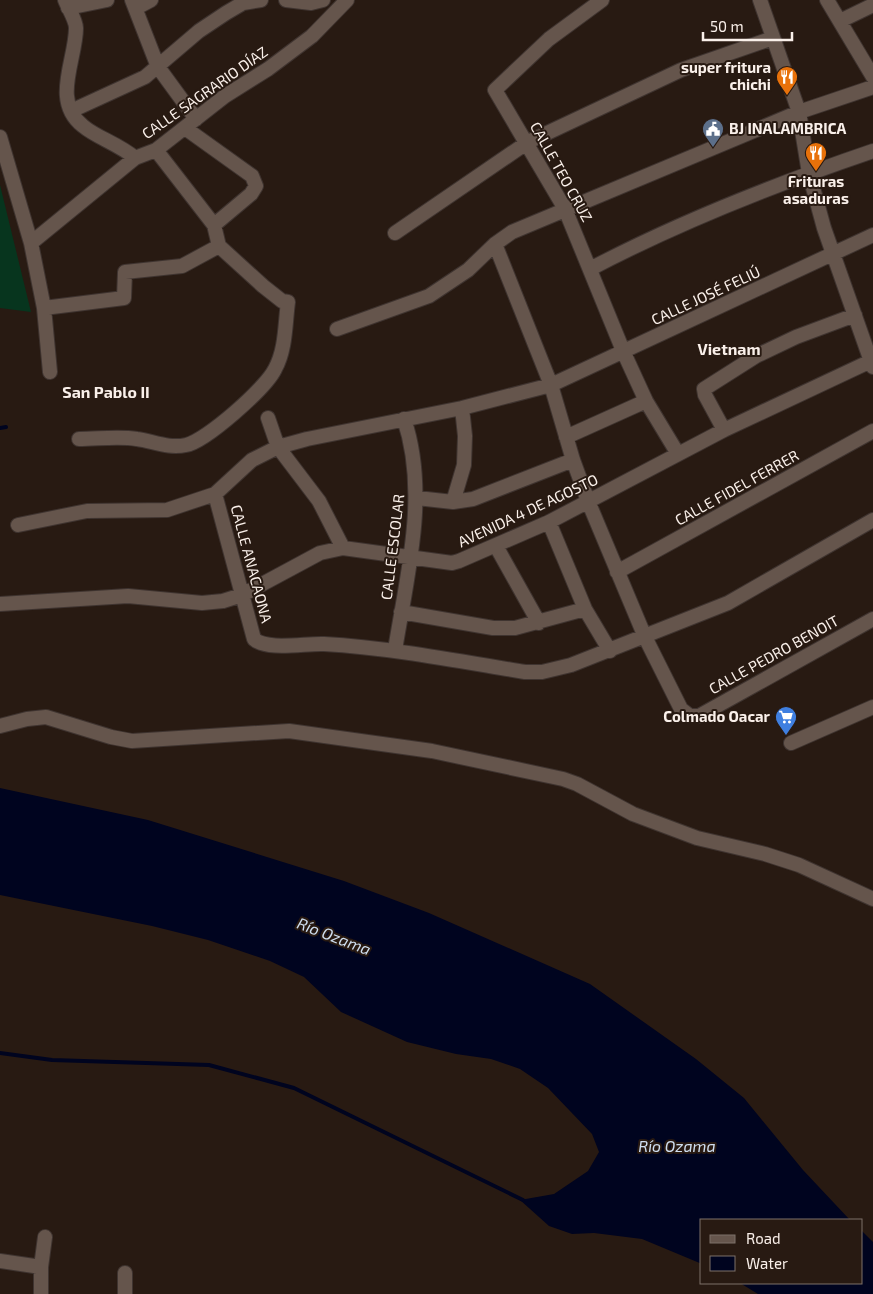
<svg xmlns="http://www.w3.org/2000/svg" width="873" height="1294" font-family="'Exo 2',sans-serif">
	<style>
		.green { fill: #07351e }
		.water { fill: #00041f }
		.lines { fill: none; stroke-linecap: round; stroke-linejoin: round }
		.stream { stroke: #00041f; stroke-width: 4 }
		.minor-casing { stroke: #3f3430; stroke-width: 16 }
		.minor { stroke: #65554c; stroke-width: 14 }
		.labels { text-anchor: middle; stroke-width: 4; stroke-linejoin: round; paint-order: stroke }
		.poi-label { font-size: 15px; font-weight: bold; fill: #faf0ea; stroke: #281a12; text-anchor: end }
		.street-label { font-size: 15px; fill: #faf0ea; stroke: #281a12 }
		.neighbourhood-label { font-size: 16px; font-weight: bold; fill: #faf0ea; stroke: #281a12 }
		.water-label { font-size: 16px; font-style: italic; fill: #cfdef0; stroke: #281a12 }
	</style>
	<rect width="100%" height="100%" fill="#281a12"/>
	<path class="green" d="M0,185L31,312L0,308Z"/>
	<path class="water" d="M0,788L148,820L344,881L429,913L590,984L696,1059L744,1098L803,1170L850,1220H702V1264L642,1239L594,1233L572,1234L549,1226L520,1200L554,1194L588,1171L599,1152L592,1134L548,1088L520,1069L491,1059L456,1054L407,1042L341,1012L304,977L270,961L208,940L152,926L0,895Z
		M862,1231L873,1242V1294H758L740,1283H862Z"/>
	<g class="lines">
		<path class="stream" d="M0,428L6,427
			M0,1053L52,1060L209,1065L294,1088L523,1200"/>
		<g class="minor-casing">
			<path id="minor" d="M65,0C68,8 76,20 76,28C76,60 51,101 83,126C97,138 119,144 135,158
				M132,0L158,67L196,119
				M286,0L311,3L323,0
				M602,0L549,39L495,90L565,209L624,353L646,401L678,454
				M760,0L799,112L809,173L824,228L873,367
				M827,0L873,77
				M68,8L107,0
				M136,8L151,0
				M840,21L873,5
				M71,111L145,77L199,31L226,13L243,3L261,0
				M185,128L252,176L256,186L251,194L214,225
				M0,137L31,243L44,308L50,372
				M395,233L528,142L681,70L773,38
				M31,243L135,158L156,150L225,96L268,69L312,36L347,0
				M495,244L551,385L573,460L588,501L645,637L681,709L690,716H699L873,619
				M590,269C681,221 776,184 873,151
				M44,308L124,298L125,272L182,266L219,246
				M337,329L429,296L468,270L495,244L512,232L799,112L873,87
				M268,418L278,447L319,501L343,548
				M724,430L705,395L704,389L756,356L796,337L855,315
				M566,437L646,401
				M79,439C98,439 118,436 137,439C153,441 168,449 186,445C206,441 266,388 275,369C286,349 285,324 288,302L282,301L263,286L219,246L214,225L156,150
				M215,494L254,639C267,651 306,643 324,644C392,648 458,661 525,672H542L571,665L728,603L873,520
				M417,498L453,502L473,499L573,460
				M453,502L464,465L465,436L462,408
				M549,522L585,609L610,651
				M18,525L87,511L167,510L215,494L252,460L278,447L307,439L462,408L551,385L873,235
				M496,546L539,623
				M617,572L873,431
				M0,604L128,596L202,603L223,601L242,595L320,553L343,548L452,563L459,561L549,522L724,430L873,360
				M401,612L493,628H515L585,609
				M395,650C407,575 429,493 404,419
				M0,726L27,719L46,717L111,737L132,741L289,731L432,751L563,779L577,784L633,814L697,838L765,854L799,865L873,899
				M791,743L873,707
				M0,1261L41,1267
				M125,1273V1294
				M41,1294V1267L45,1237"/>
		</g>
		<use href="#minor" class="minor"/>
	</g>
	<defs>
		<g id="restaurant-pin" transform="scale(1.125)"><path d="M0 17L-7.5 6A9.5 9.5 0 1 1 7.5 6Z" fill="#e8710a" stroke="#281a12"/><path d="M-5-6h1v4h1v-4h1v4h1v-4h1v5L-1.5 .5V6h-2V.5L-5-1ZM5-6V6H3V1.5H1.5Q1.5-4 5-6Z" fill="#fff"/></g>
		<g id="civic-pin" transform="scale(1.125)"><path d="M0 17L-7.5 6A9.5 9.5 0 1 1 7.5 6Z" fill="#5c6f8a" stroke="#281a12"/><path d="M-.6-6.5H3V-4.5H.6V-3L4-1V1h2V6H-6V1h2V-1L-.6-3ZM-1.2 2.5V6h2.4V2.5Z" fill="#fff"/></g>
		<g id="supermarket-pin" transform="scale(1.125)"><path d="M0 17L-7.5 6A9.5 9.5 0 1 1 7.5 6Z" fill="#3f7fe0" stroke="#281a12"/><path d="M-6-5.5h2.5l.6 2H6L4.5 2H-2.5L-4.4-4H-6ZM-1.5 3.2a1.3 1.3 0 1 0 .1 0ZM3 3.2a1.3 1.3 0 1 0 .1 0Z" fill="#fff"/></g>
	</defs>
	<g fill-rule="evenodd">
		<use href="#restaurant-pin" x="787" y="77"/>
		<use href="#civic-pin" x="713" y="129"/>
		<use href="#restaurant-pin" x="816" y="153"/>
		<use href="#supermarket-pin" x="786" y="717"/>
	</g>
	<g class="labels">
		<g class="poi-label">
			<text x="771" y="73">super fritura<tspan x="771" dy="17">chichi</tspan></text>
			<text x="729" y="134" text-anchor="start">BJ INALAMBRICA</text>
			<text x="816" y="187" text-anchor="middle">Frituras<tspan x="816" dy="17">asaduras</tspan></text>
			<text x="770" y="722">Colmado Oacar</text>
		</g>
		<g class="street-label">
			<text transform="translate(205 93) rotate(-35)" y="5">CALLE SAGRARIO DÍAZ</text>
			<text transform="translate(561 172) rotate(61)" y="5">CALLE TEO CRUZ</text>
			<text transform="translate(706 296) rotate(-25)" y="5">CALLE JOSÉ FELIÚ</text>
			<text transform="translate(737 488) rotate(-29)" y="5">CALLE FIDEL FERRER</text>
			<text transform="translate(528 511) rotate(-25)" y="5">AVENIDA 4 DE AGOSTO</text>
			<text transform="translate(393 547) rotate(-83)" y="5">CALLE ESCOLAR</text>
			<text transform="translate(251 564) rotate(75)" y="5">CALLE ANACAONA</text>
			<text transform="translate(774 655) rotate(-29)" y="5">CALLE PEDRO BENOIT</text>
		</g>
		<g class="neighbourhood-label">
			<text x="729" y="355">Vietnam</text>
			<text x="106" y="398">San Pablo II</text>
		</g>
		<g class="water-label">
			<text transform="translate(334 936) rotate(21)" y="6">Río Ozama</text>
			<text x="677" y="1152">Río Ozama</text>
		</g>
	</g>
	<rect x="700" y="1219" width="162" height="65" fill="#281a12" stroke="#7c7068"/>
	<rect x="710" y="1235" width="25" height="8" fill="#65554c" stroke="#7c7068"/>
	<text x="746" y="1244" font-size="15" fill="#faf0ea">Road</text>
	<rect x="710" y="1256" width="25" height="15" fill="#00041f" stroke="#7c7068"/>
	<text x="746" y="1269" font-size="15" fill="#faf0ea">Water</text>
	<path d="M703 32v8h89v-8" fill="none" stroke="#faf0ea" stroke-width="2.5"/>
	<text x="710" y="32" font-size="15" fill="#faf0ea" stroke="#281a12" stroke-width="4" paint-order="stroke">50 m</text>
</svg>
